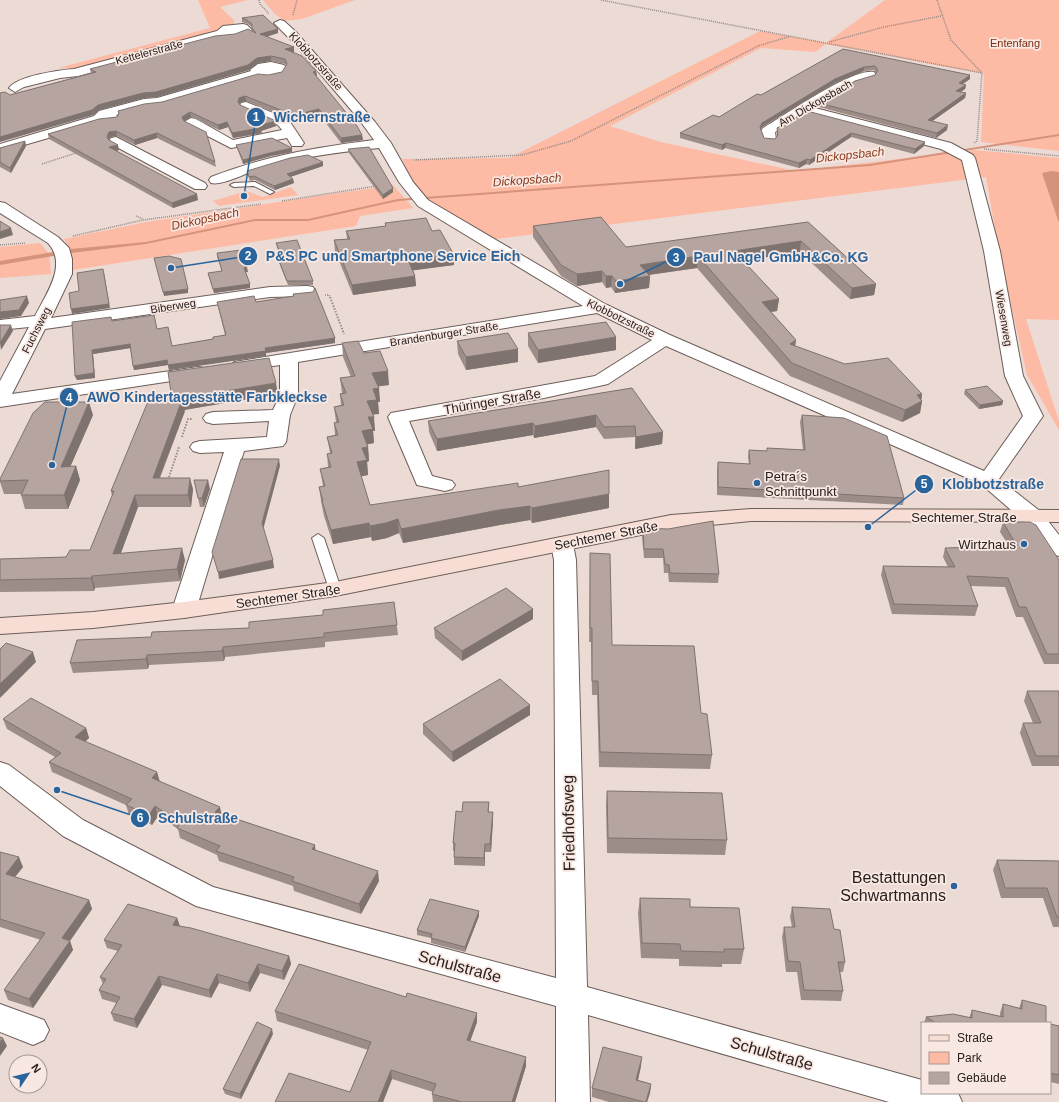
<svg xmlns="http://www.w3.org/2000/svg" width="1059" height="1102" font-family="Arial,sans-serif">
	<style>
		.green { fill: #fdbaa4 }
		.water { fill: #d6937c }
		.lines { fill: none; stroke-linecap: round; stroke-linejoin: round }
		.stream { fill: #d6937c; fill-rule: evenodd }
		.lane-casing { stroke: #6c5e59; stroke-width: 2 }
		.street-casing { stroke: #6c5e59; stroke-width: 2 }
		.secondary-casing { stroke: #6c5e59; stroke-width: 2 }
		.path-far1 { stroke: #968985; stroke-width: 1.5; stroke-dasharray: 1 1; stroke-linecap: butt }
		.path { stroke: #968985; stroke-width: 2; stroke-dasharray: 1.5 1.5; stroke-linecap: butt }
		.lane { fill: #fff; fill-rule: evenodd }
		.street { fill: #fff; fill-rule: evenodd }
		.secondary { fill: #f8ddd4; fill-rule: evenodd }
		.wall { fill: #9c8d89 }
		.shaded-wall { fill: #7f736f }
		.building { fill: #b5a49f; stroke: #7f736f }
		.poi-dot { fill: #29659c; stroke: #f9e8e2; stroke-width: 1.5 }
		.labels { text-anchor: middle; stroke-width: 3.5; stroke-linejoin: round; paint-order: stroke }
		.far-park-label { font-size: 11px; fill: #7c2d0f; stroke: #f9e8e2 }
		.far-street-label { font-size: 11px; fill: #27201e; stroke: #f9e8e2 }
		.far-water-label { font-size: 12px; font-style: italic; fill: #89381b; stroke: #f9e8e2 }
		.street-label { font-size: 13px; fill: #27201e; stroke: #f9e8e2 }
		.poi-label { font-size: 13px; fill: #27201e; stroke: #f9e8e2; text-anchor: start }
		.near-street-label { font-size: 16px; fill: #27201e; stroke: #f9e8e2 }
		.near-poi-label { font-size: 16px; fill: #27201e; stroke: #f9e8e2; text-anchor: end }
		.leader { fill: none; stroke: #29659c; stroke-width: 1.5 }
		.callout-dot { fill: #29659c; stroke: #f9e8e2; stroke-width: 1.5 }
		.mark-label { font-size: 12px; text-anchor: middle; font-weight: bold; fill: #fff }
		.callout-label { font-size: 14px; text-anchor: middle; font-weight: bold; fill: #29659c; stroke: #f9e8e2; stroke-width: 3.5; stroke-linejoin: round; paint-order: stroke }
	</style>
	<rect width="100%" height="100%" fill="#ecdbd5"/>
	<path class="green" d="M198,0H248L220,7L234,20V25L222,27L214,33L77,69L58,68L210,28Z
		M263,0H355L302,19L284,21L274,13Z
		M885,0H1059V151L981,142L984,74L826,44L815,52L761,48L610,126L661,142L796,171L975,150L1059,158V320L1026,319L1059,421V430L1027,375L999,252L986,177L488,240L432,204L410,179L402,159L509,158L760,31L826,43Z
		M393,185L413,208L360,216L356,226L73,270L71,251L64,239L146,222Z
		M291,187L298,195L219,206L213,201L246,191L263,197Z
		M40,243L49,254L51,274L0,278V247Z"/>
	<path class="water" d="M1052,171L1059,172V223L1042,173Z"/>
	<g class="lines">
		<path class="stream" d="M1059,134V136L870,166L398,201L308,221H255L146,244L71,253L0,265V261L71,249L146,242L255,219H308L398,199L870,164Z"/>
		<g class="lane-casing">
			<path id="lane" d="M255,182L274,192L270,194L254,186L234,187L230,185L234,183Z
				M318,534L324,538L341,589L339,592H331L329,589L312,538Z"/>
		</g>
		<g class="street-casing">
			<path id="street" d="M280,20L284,21L296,32L375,122L391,143L413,182L428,200L605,304L670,335L984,471L1023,416L1005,376L984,251L962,160L941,149L806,114L775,132L776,139L774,142H764L761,131L763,128C784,116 853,67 874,72L876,75L874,78L854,84L815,108L951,143L973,155L975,158L1000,251L1023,376L1043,416L999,479L1041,512L1059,535V556L1051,554L1025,522L981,484L666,346L608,384L544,398L409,421L432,476L452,481L455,485L452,489L445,491L417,485L388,417L391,413L595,376L652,340L597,313L298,362V395L290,415L286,442L283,446L244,451L196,610L192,615L184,618L176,615L172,610L224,452L200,453L193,451L190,447L193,443L200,441L267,437L269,421L213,424L206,422L203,418L206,414L213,412L273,410L280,395V365L240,371L234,370L231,366L234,362L583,306L418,206L399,182L379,148C339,152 299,157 261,168C248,172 223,186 211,183L209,180L211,177C264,156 318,147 374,140L358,118L294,43L274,23Z
				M243,24L247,25L252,30L250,32L235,37L225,36L78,76L60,78L24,87L15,92L9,88C17,76 59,70 74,69L217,31L223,26Z
				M271,62L284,65L286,68L282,75L268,78L258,77L162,105L145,107L116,115L119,118L118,121L100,123L0,152V144L94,116L99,111L144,99L157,98L251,71L250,70L258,64Z
				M246,102L288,119L304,143L302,146H292L287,138L231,148L186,125L184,122L191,118L196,119L233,140L282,130L278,125L241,109L240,106L241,103Z
				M116,137L205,183L207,186L205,189H195L111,144L109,141L111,138Z
				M0,202L5,203L58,237L69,248L72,259V274L51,318L270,287L307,286L313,287L315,291L313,295L307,296L270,297L45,329L12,394L198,367L204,368L207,372L204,376L198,377L0,407V381L29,327L0,330V320L35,316C46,294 68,265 48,243L0,213Z
				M562,537L570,539L573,544L576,560L587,987L922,1080V1093H958L962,1102H889L588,1015L590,1102H556V1006L196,906L63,836L0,786V762L9,765L83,820L213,887L556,978L554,560L551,544L554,539Z
				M0,1004L44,1020L49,1030L44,1040L33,1045L0,1032Z"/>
		</g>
		<g class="secondary-casing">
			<path id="secondary" d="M751,509L1059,510V522L751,521L671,529L335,596L184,618L93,628L0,634V618L93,612L184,602L335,582L671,515Z"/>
		</g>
		<path class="path-far1" d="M259,0L260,4L269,14
			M601,0L982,73
			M937,0L951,40L982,73L977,141L974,143
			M293,15L297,0
			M829,42L884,27L941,16
			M984,149L1059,156
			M414,160L522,155L571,141L758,46L791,36
			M42,164L76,153
			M282,201L376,186
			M136,216L143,219
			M73,236L143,220L261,204
			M0,245L25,243
			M325,295H329L330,298"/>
		<path class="path" d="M330,297L344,334
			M182,437L188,419H192
			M168,480L179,447"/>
		<use href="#lane" class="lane"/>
		<use href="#street" class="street"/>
		<use href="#secondary" class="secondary"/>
	</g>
	<path class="wall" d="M263,15L278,33L267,37L294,47V52H292L316,71L317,76H316L362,135L363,140L341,143L319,114L291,121L289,118L246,101L240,103L239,104L240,105L276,126L261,131L262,133L233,138L228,127L219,130L191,117L184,121L215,162L216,167L157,138L135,145L117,136L110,137L109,140L119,150L116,151L198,200L173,208L49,139L48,134L117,117L119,115L118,111L162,102L282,72L286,65L285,64L271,61L258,63L249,70L157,97L144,98L99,110L93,115L10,95L91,73L90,69L235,34L252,31V27L248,24L242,22V18Z
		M843,49L970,75V79L963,84L966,85L965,89L960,92L966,93L965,98L932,121L947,130L936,138L819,107V103L875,75L876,73L874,70L864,71L835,83L762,127L761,129L764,138L775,139L777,136V128L807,111L925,142L924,146L914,154L851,137L809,165L806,164L799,168L725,148L722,150L680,138V133L719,117L761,95Z
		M25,141L26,146L11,173L0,167V148Z
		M236,145L292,148V152L271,156L243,164L237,148Z
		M348,149L393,192L383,199L349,153Z
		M323,166L290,177L293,179L294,183L275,190L255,180L250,181L248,175L247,171Z
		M808,222L876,284L874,295L850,299L800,252L743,261L779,299L777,311L771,312L796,340L795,346L922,394L921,400L922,401L920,413L902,422L790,376L697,268L649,275L650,276L649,288L615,293L611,287L606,288L602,282L577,286L561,276L533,237V226L626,247Z
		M385,223L432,231L454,255V265L413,270L415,276L416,286L353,295L335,251L334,240L347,239L346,231L385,227Z
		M276,243L313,281V285H288L280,265L279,261L282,260L277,247Z
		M217,253L248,272H246L250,288L214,293L208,273L222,271L217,257Z
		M293,294L335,343L266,353V356L169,370L168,365L134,370L130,348L93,354L95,378L77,380L75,376L112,321L157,329L172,346L213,339L225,335L217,302H256L293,296Z
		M528,333L616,337V350L538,363L528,346Z
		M457,341L518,349V362L466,370L458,354Z
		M342,343L364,353L389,385L378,386L380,402H378L379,414H373L375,431H373L374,443L367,444L368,447L369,461L367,462L368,475L361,476L370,505L518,487L609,508L532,523L530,520L500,525L403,543L399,533L387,538L372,541L371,537L333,544L324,516L321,501L319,487L323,486L320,469L328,467L327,454L330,453L327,437L335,435L334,423L336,422L334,407L341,405L340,394L342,393L340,378L351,377L343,357Z
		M632,388L663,432L662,444L635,449V437L604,439L596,427L534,438L533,435L437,451L429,432L428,421Z
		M965,390L1003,401L1002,405L979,409L964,394Z
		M278,394L184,410L185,411L160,478L193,489L191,507H138L121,553L185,560L180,581L95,588L94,591L0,592V559L66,557L90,550L112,496L111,491L172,399Z
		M93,415L70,467L76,466L80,480L68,509H25L21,495L22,494H4L0,482V479Z
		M802,415L904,498L903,505L717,495V470L718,462L749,464L748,457L749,450L767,451V448L803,450L800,422Z
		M194,480L210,489L204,507H200Z
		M1003,522L1059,560V664H1044L1023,617H1016L1005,587L970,586L978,606L975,616L892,614L881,575L883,566L948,567L943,557L945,548L1009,546L1000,532Z
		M643,528L719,574L718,583L669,582L668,573H664L663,558H644L642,537Z
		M590,553L612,645L701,713L712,755L710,769L599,767L597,695H592L591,642H589Z
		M394,602L398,635L325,642V647L225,657L224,661L149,665L148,669L73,673L70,663L151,637L249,628Z
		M533,609V619L462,661L435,638L434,628Z
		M1027,691H1059V766H1032L1020,733L1023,723H1033L1024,701Z
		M530,705V715L453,762L423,734V724Z
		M3,719L86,728L89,738L85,742L157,772L159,781L222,814L315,845V851L379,881L361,914L294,891L293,886L219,861L217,855L180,838L178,829L158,816L152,825L129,815L126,805L52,772L49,762L55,757L7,729Z
		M607,791L727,840L725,855L607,853L606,806Z
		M489,802V812L493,820L491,852H485V866L454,865V851H453V843L462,812Z
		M0,852L23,867L15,877L89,900L92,909L70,941L73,950L33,1008L8,1000L4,990L41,940L0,927Z
		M997,860L1059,861V927H1053L1043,898H1001L993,870Z
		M640,898L690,907L744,949L741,964H722V967L679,966V959L641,958L638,913Z
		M792,907L834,929L845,962L843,972H840L843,991L841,1001L801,1000L797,972H786L782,937L784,927H792L790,917Z
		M479,916L465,952L431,943V938L417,935V930Z
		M177,918L180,926L289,956L291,964L284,980L260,973L250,992L219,983L211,998L162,985L137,1028L114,1021L111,1013L116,1003L102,999L99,990L103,984L100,977L118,951L107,948L104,940Z
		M1022,1000L1046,1023H1048H924L926,1017L969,1018L972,1010L1000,1016V1013L1003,1004L1019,1008Z
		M275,1011L477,1022L470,1041L526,1057V1066L515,1102H433L432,1094L433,1092L392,1079L383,1102H275L350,1092L368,1050L277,1021Z
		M1050,1024L1059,1026V1084L1050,1082Z
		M273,1034L241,1099L225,1094L223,1089Z
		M641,1066L638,1080L651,1084L650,1093L647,1102H609L592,1097V1088Z"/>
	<path class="shaded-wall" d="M278,29V33L260,38V34Z
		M294,47V52L285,54V49Z
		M271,56V61L258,63L249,70L157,97L144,98L99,110L93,115L0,142V137L98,105L257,58Z
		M864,67V71L835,83L762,127L760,131V127L762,123L835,79Z
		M316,71L317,76L313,77V72Z
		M970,75V79L958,87L959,83Z
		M966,85L965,89L955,96L956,91Z
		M966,93L965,98L927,125L928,120Z
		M245,96L246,101L240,103L239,106L238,102L239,98Z
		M319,109V114L291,121V116Z
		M190,112L191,117L183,122L182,117Z
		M276,121V126L261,131L262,133L233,138L232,133L258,126Z
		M227,122L228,127L219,130L218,125Z
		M948,125L947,130L936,138L937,133Z
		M116,131L117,136L110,137L108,142L107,137L109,132Z
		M157,133V138L135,145L134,140Z
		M851,133V137L809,165L810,160Z
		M362,135L363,140L341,143V138Z
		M25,141L26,146L11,173L10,168Z
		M925,142L924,146L914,154L915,149Z
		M726,143L725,148L722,150V145Z
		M118,145L119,150L110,153L109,147Z
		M292,148V152L271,156L243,164V160L270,153Z
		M807,159L806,164L799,168V163Z
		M323,162V166L287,178V174Z
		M293,179L294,183L275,190L274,186Z
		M393,188V192L383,199V195Z
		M197,194L198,200L173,208L172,203Z
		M11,228L13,235L0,239V232Z
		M801,241L800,252L733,262L734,251Z
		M454,255V265L409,271L408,260Z
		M698,256L697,268L640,276V265Z
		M247,267L248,272H245L244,268Z
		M602,271V282L577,286V274Z
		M104,273L110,308L72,314L71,309Z
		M415,276L416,286L353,295L352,285Z
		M606,276H612L611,287L606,288Z
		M650,276L649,288L615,293L616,281Z
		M250,284V288L214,293L213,289Z
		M876,284L874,295L850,299L852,288Z
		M188,289V293L164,296L163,292Z
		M27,296L29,303L21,316L0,319V312Z
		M779,299L777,311L761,313L762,302Z
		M11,325L13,331L1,350L0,343Z
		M616,337V350L538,363V350Z
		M335,338V343L266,353V356L169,370L168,365L265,348Z
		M796,340L794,352L790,344Z
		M130,344L131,348L93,354L95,378L77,380L75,376L92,350Z
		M518,349V362L466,370V357Z
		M167,360L168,365L134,370L133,366Z
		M388,371L389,385L374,387L372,373Z
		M276,383L278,394L184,410L185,411L155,489L153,478L177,399Z
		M379,388L380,402H378L379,414L369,415L367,401L373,389Z
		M922,394L921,402L922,401L920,413L902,422L905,410L917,395Z
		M1003,401L1002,405L979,409L980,405Z
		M89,402L93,415L64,481L61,467Z
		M596,415V427L534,438L535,426Z
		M368,417H374L375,431H373L374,443L364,445L362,431Z
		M533,423V435L437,451V439Z
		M663,432L662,444L635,449L636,437Z
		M368,447L369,461L367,462L368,475L358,477L357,462L362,448Z
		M279,459L280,466L263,530L262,523Z
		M76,466L80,480L68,509L64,495Z
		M190,478L193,489L191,507L188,495Z
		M208,480L210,489L204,507L202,498Z
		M609,494V508L532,523V508Z
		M135,495L138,507L116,566L113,554Z
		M530,506V520L500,525L403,543L401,529L499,510Z
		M398,519L399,533L387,538L372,541L370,526Z
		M369,523L371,537L333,544L331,530Z
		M182,548L185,560L180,581L177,569Z
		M273,560L274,568L219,579L218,572Z
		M92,576L95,588L94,591L91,578Z
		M533,609V619L462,661V651Z
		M223,647L225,657L224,661L222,651Z
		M33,652L36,662L0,698V684Z
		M147,655L149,665L148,669L146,659Z
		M530,705V715L453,762L452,752Z
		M86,728L89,738L78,747L75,737Z
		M157,772L160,782L152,778Z
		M155,806L158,816L152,825L149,815Z
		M220,807L222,817L215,812Z
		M493,812V820L491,852L490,844Z
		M485,844V866L484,858Z
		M315,845L316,856L312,849Z
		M19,857L23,867L10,883L6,874Z
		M378,871L379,881L361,914L359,904Z
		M89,900L92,909L65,948L62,938Z
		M479,911V916L465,952V947Z
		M177,918L180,927L173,925Z
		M70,941L73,950L33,1008L29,999Z
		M289,956L291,964L284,980L282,971Z
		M258,964L260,973L250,992L248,983Z
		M217,974L219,983L211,998L209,990Z
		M159,976L162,985L137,1028L134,1019Z
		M477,1013V1022L467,1050V1040Z
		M272,1029L273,1034L241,1099L240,1094Z
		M3,1038L7,1046L0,1056V1043Z
		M526,1057V1066L515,1102H512Z
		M642,1057L641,1066L636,1089V1080Z
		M391,1070L392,1079L383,1102H378Z
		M651,1084L650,1093L647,1102H646Z"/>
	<path class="building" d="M263,15L278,29L260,34L294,47L285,49L302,56L316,71L313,72L357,126L362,135L341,138L319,109L291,116L288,113L245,96L239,98L238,102L240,105L276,121L258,126L261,128L232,133L227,122L218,125L190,112L182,117L184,121L206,132L215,162L157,133L134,140L116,131L109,132L107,137L109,140L118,145L109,147L197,194L172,203L48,134L99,119L117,117L119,113L118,111L144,104L162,102L258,74L268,75L282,72L287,64L285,59L271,56L257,58L248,65L156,92L143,93L98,105L92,110L0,137V93L5,92L10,95L96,72L90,69L215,36L235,34L248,29L256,33L252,28V24L247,20L242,18Z
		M843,49L970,75L959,83L966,85L956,91L966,93L928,120L948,125L937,133L819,103L855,81L875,75L878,70L875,66L864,67L835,79L762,123L760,127L764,138L775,139L778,135L777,128L807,111L925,142L915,149L851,133L810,160L807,159L799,163L726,143L722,145L680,133L713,115L719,117L757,94L761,95Z
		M272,138L292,148L270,153L243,160L236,145Z
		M25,141L10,168L0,162V148Z
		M369,147L393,188L383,195L348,149Z
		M308,155L323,162L287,174L293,179L274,186L254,176L249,177L247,171L290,158Z
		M601,217L626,247L808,222L876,284L852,288L801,241L734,251L779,299L762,302L796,340L790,344L845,364L888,358L922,394L917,395L922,401L905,410L792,363L698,256L640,265L650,276L616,281L612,276H606L602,271L577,274L561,265L533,226Z
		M426,218L432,231L440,230L454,255L408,260L415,276L352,285L334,240L350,239L346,231L386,226L385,223Z
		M0,221L11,228L0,232Z
		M297,240L313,281H287L279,261L283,260L276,243Z
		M242,250L247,267L244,268L250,284L213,289L208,273L222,271L217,253Z
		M169,256L181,259L188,289L163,292L154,258Z
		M103,269L109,304L71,309L69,293L79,291L77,273Z
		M315,288L335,338L265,348L266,351L168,365L167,360L133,366L130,344L92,350L94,373L75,376L72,322L111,317L112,321L154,315L157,329L168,327L172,346L213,339V337L226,335L217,302L254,296L256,302L294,296L293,294L313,292Z
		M27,296L19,310L0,312V300Z
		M606,322L616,337L538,350L528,333Z
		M0,325H11L0,343Z
		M508,333L518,349L466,357L457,341Z
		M358,341L364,353L380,351L388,371L372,373L379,388L373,389L377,400L367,401L374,417H368L373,429L362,431L368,447L362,448L367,460L357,462L370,505L518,483V487L609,470V494L532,508L530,506L499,510L401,529L398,519L386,523L370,526L369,523L331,530L322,501H323L319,487L325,486L320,469L331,467L327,454L332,453L327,437L338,435L334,423L339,422L334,407L344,405L340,394L346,393L340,378L355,376L342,343Z
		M269,358L276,383L177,399L182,400L153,478H190L188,495H135L113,554L182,548L177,569L92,576L91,578L0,580V559L66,557L70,550H90L114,491H111L149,399H172L168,372Z
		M987,386L1003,401L980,405L965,390Z
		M632,388L663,432L636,437L635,426L604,427L596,415L535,426L533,423L437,439L428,421Z
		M45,402H89L61,467L76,466L64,495H21L28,480L0,481V479L33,413Z
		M802,415L844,418L887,436L904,498L718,487V462L750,464L749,450L767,451V448L805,450Z
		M241,459H279L262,523L273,560L218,572L212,552Z
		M194,480H208L202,498H198Z
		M713,521L719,574L670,573L669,565L665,564L663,549H644L643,528L668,529Z
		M1003,522H1030L1036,525L1059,560V654H1047L1026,607H1019L1008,578L967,576L978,606L894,604L883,566L955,567L945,548L1017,546Z
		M590,553L610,554L612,645L694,646L701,713L707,714L712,755L600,752L598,681H592V628H590Z
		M506,588L533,609L462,651L434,628Z
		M394,602L397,625L324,633V637L223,647L222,651L147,655L146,659L70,663L77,640L151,637L152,632L249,628V622L323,615V610Z
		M6,643L33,652L0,684V649Z
		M500,679L530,705L452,752L423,724Z
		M1027,691H1059V756H1036L1023,723H1041Z
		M31,698L86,728L75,737L157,772L152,778L220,807L215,812L315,845L312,849L378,871L359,904L292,881L294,877L216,851L220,846L177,828L180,823L155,806L149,815L126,805L132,799L49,762L61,753L3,719Z
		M607,791L722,793L727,840L608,838Z
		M463,802H489L488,812H493L490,844H485L484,858L454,857L455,843H453L456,811L462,812Z
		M0,852L19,857L6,874L89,900L62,938L70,941L29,999L4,990L45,933L0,919Z
		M997,860L1059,861V917H1057L1047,888H1005Z
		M640,898L690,899V907L739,908L744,949H724V952L681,951L680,944L642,943Z
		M430,899L479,911L465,947L431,938L432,934L417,930Z
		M128,904L177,918L173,925L191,928L289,956L282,971L258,964L248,983L217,974L209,990L159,976L134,1019L111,1013L120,997L99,990L106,979L100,977L122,945L104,940Z
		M792,907L830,909L834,929L840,930L845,962H838L843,991L804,990L800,962L788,961L784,927H795Z
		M299,964L406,997L407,993L477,1013L467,1040L526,1057L512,1102H462L432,1094L436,1084L391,1070L378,1102H275L289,1073L350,1092L371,1042L275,1011Z
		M1022,1000L1046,1006V1023H1048H936L926,1017L953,1014L972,1018V1010L1003,1017V1004L1022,1009Z
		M257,1022L272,1029L240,1094L223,1089Z
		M1050,1024L1059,1026V1075L1050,1073Z
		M0,1037L3,1038L0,1043Z
		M603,1047L642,1057L636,1080L651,1084L646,1102H644L592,1088Z"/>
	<g class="poi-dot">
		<circle cx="757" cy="483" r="4"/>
		<circle cx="1024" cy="544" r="4"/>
		<circle cx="954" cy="886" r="4"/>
	</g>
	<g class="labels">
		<g class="far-park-label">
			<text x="1015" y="47">Entenfang</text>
		</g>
		<g class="far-street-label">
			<text transform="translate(149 52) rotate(-15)" y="4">Kettelerstraße</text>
			<text transform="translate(316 61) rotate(48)" y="4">Klobbotzstraße</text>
			<text transform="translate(815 103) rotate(-30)" y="4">Am Dickopsbach</text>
			<text transform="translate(173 306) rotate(-9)" y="4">Biberweg</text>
			<text transform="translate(621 318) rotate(26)" y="4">Klobbotzstraße</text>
			<text transform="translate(1004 318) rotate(80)" y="4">Wiesenweg</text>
			<text transform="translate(36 330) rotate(-63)" y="4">Fuchsweg</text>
			<text transform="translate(444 334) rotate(-9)" y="4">Brandenburger Straße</text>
		</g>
		<g class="far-water-label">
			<text transform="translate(850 155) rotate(-6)" y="4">Dickopsbach</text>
			<text transform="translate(527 180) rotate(-4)" y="4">Dickopsbach</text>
			<text transform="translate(205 219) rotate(-12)" y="4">Dickopsbach</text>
		</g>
		<g class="street-label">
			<text transform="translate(492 401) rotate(-10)" y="5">Thüringer Straße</text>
			<text x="964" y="522">Sechtemer Straße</text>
			<text transform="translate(606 535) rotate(-11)" y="5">Sechtemer Straße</text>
			<text transform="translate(288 596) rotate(-8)" y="5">Sechtemer Straße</text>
		</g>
		<g class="poi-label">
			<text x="765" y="481">Petra´s<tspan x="765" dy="15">Schnittpunkt</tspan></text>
			<text x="1016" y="549" text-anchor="end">Wirtzhaus</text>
		</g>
		<g class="near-street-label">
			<text transform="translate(568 823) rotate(-91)" y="6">Friedhofsweg</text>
			<text transform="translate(460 966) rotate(15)" y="6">Schulstraße</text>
			<text transform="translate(772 1053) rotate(16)" y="6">Schulstraße</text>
		</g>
		<g class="near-poi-label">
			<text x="946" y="883">Bestattungen<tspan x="946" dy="18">Schwartmanns</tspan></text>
		</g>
	</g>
	<path class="leader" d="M244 196L256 117M171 268L248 256M620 284L676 257M52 465L69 397M868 527L924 484M57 790L140 818"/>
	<g class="callout-dot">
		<circle cx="244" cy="196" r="4"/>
		<circle cx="171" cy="268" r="4"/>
		<circle cx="620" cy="284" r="4"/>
		<circle cx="52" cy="465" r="4"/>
		<circle cx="868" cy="527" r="4"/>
		<circle cx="57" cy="790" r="4"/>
		<circle cx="256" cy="117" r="10"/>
		<circle cx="248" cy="256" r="10"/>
		<circle cx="676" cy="257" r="10"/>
		<circle cx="69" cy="397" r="10"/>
		<circle cx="924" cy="484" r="10"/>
		<circle cx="140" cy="818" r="10"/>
	</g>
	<g class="mark-label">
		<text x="256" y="121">1</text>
		<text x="248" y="260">2</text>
		<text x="676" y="262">3</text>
		<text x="69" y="402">4</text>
		<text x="924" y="488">5</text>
		<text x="140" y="822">6</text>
	</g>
	<g class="callout-label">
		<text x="322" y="122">Wichernstraße</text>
		<text x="393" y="261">P&amp;S PC und Smartphone Service Eich</text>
		<text x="781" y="262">Paul Nagel GmbH&amp;Co. KG</text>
		<text x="207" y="402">AWO Kindertagesstätte Farbkleckse</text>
		<text x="993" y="489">Klobbotzstraße</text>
		<text x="198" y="823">Schulstraße</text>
	</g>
	<rect x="921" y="1022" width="130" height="72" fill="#f9e8e2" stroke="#a59894"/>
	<rect x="929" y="1035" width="20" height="6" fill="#f8ddd4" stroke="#a59894"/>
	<text x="957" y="1042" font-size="12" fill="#27201e">Straße</text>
	<rect x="929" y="1052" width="20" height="12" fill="#fdbaa4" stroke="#a59894"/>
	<text x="957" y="1062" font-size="12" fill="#27201e">Park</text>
	<rect x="929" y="1072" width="20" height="12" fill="#b5a49f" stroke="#a59894"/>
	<text x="957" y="1082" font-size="12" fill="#27201e">Gebäude</text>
	<g transform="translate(28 1074) rotate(55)"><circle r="19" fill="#f9e8e2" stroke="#a59894"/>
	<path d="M0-3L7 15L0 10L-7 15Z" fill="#29659c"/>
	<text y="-6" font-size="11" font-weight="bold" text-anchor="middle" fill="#27201e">N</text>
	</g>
</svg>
